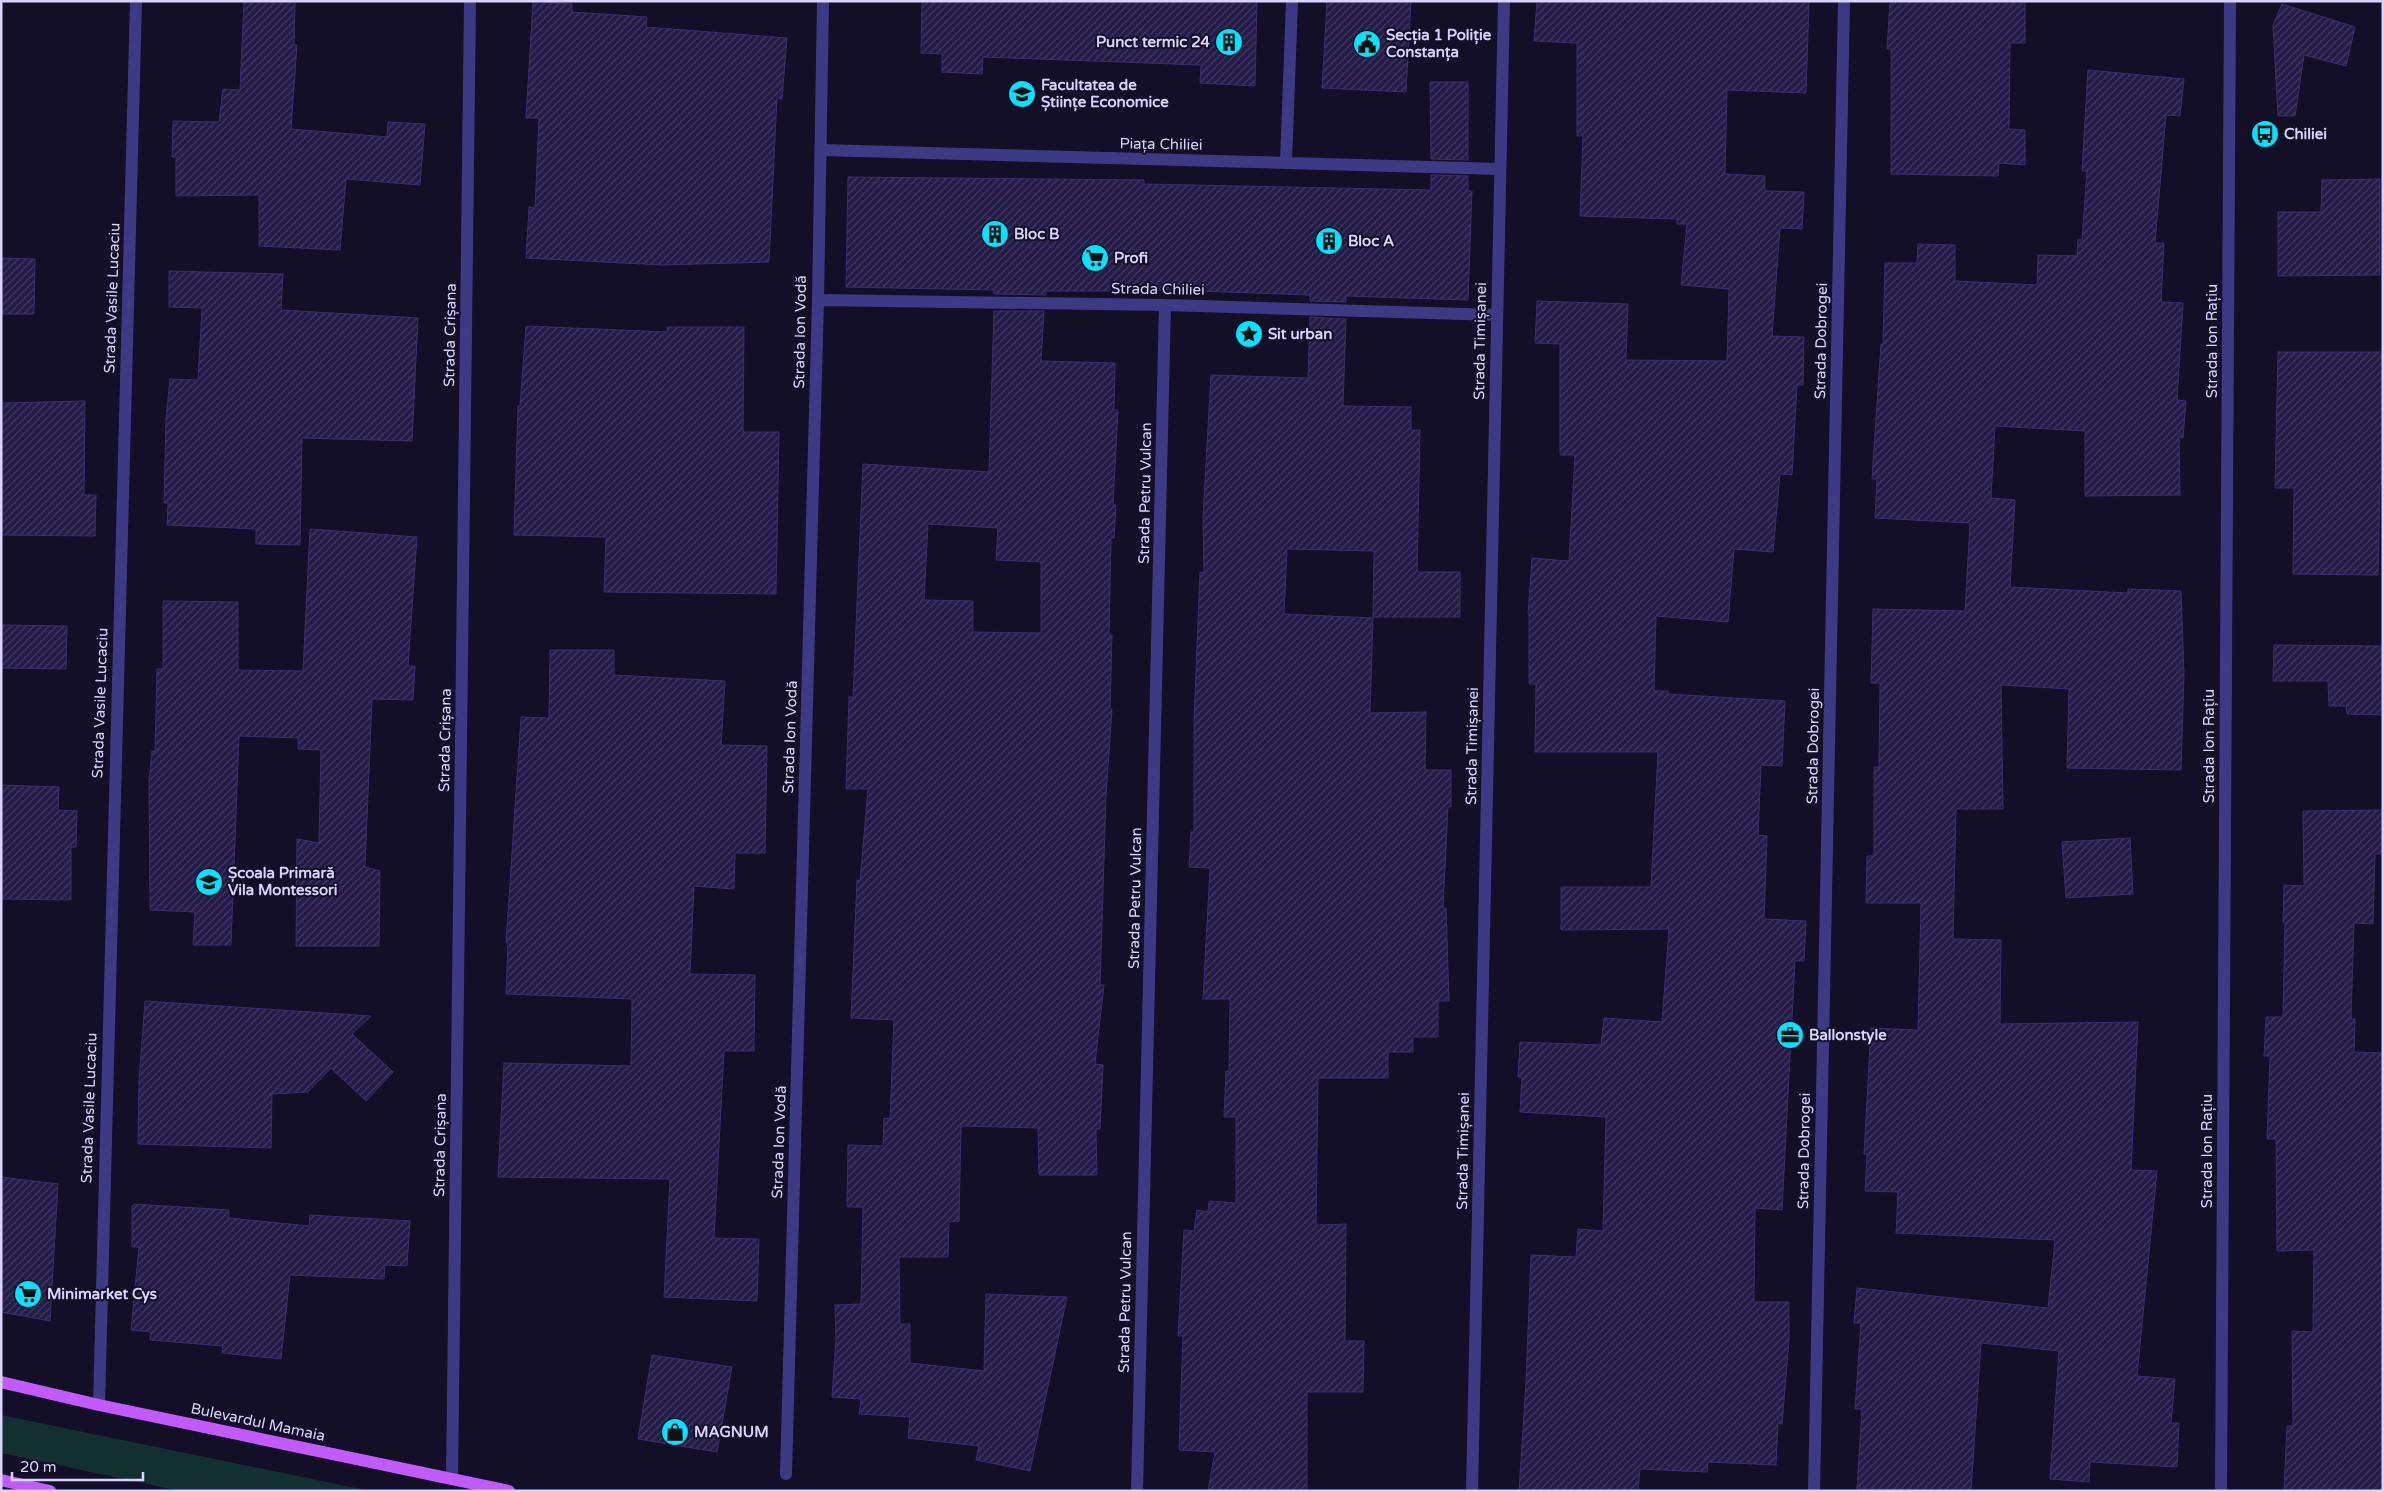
<svg xmlns="http://www.w3.org/2000/svg" width="2384" height="1492" font-family="'Varela Round',sans-serif">
	<style>
		.green { fill: #12302f }
		.building { fill: url(#building-hatch); stroke: #3b2d73; fill-rule: evenodd }
		.lines { fill: none; stroke-linecap: round; stroke-linejoin: round }
		.minor { stroke: #3d3a85; stroke-width: 12 }
		.major { stroke: #c25bff; stroke-width: 12 }
		.labels { text-anchor: middle; stroke-width: 4; stroke-linejoin: round; paint-order: stroke }
		.poi-label { font-size: 15px; font-weight: bold; fill: #d9d4ff; stroke: #130f26; text-anchor: start }
		.street-label { font-size: 15px; fill: #d9d4ff; stroke: #130f26 }
	</style>
	<defs>
		<pattern id="building-hatch" width="6" height="6" patternUnits="userSpaceOnUse" patternTransform="scale(1.25)"><rect width="6" height="6" fill="#241b47"/><path d="M-1 1l2-2M0 6l6-6M5 7l2-2" fill="none" stroke="#433b63"/></pattern>
	</defs>
	<rect width="100%" height="100%" fill="#130f26"/>
	<path class="green" d="M1,1415L370,1491H180L1,1453Z"/>
	<path class="building" d="M244,1H295L294,45H297L291,129L387,137L388,122L425,124L420,185L346,179L340,250L259,246V195L176,196V157H172L173,121L219,122L223,89L240,90Z
		M533,1L572,4V12L647,17L646,27L787,38L782,99L777,98L769,262L662,265L526,258L529,207L535,208L539,118H526Z
		M922,1H1257L1255,86L1200,83L1201,65L983,57L982,74L942,72V54L921,53Z
		M1327,1H1411L1406,92L1322,88Z
		M1537,1H1809L1806,93L1727,90L1725,174L1765,176V191L1804,192L1802,229L1780,228L1772,336L1804,337L1803,385H1797L1792,475L1780,474L1773,552L1734,549L1728,622L1656,616L1654,691H1668V694L1785,701L1782,766L1761,765L1758,835L1767,836L1764,919L1806,921L1804,961H1795L1782,1210L1755,1208L1754,1302H1789V1340L1782,1424L1778,1423L1776,1465L1708,1462L1707,1472L1640,1469L1638,1491H1519L1526,1382L1531,1255L1576,1257L1578,1229L1603,1231L1606,1117L1520,1112L1522,1077H1518L1520,1042L1601,1045L1604,1018L1662,1022L1669,929L1561,930V887H1651L1658,752H1535L1536,684H1529V614H1528L1532,558L1569,561L1575,455H1560V344L1535,343L1537,301L1628,304L1626,360L1727,361L1729,289L1681,285L1687,224H1677V219L1580,216L1583,136H1577V43L1534,41Z
		M1890,1H2025V43H2010L2009,129L2025,130V165L1999,163L1998,176L1891,174V49H1887Z
		M2282,4L2355,27L2346,66L2304,55L2295,116H2278L2273,25Z
		M2088,70L2184,79L2180,116L2166,115L2155,243H2164L2161,302L2183,303L2177,400L2186,401L2183,438L2179,437L2180,495L2085,496V431L1995,426L1991,498L2015,500L2010,587L2128,593V589L2181,591L2184,674L2181,770L2067,768L2069,689L2001,685L2003,809H1956L1953,939L2001,940L2000,1024L2138,1022L2131,1170L2157,1171L2137,1376L2175,1379L2171,1423H2179L2177,1467L2090,1462L2089,1482L2050,1479L2059,1351L1981,1343L1971,1491L1857,1489L1862,1409H1855L1861,1323H1854L1857,1288L2048,1308L2055,1240L1896,1233L1898,1192L1865,1191L1867,1154H1864L1871,1028L1918,1030L1921,903H1866L1867,856H1874V767H1879L1880,683H1871L1873,609L1965,611L1970,523L1875,518L1877,479H1872L1881,344H1883L1885,263H1917L1918,244L1955,245V281L2037,285L2038,255L2077,256L2078,240H2082L2087,171H2082Z
		M1430,82H1468V160L1431,159Z
		M1431,175L1468,176V191H1472L1468,300L1346,296V302L1310,301V295L1141,289V291H1046V295L994,294V290L846,287L848,177L1144,180V184L1431,190Z
		M2380,179V275L2278,276V212H2321L2322,180Z
		M1,258L35,259L34,314H1Z
		M169,271L283,274L281,310L418,318L412,441L302,438L300,545L256,544V529L167,525L168,503H164L166,419L170,379L198,380L202,308L169,307Z
		M994,311H1044L1041,361L1115,363L1114,410H1118L1113,505H1116L1114,538H1111L1109,635H1112L1110,708L1112,709L1106,796L1100,985H1104L1095,1064L1103,1065L1100,1129H1096L1097,1175H1039L1038,1128L961,1126L959,1221L949,1222L948,1257H899L900,1324H910V1363L984,1371L986,1294L1067,1297L1030,1471L976,1460L979,1446L908,1438L910,1417L859,1414L861,1399L832,1397L836,1339L835,1305L861,1304L863,1207H847L848,1145L883,1146L884,1118L890,1119L894,1020L851,1018L857,880L860,881L868,789H846L849,697H853L863,464L989,472ZM928,524L998,528L996,560L1041,562V633L973,632V601L924,600Z
		M1310,317L1346,319L1343,406L1411,407V430H1420L1417,572H1460V617H1373L1374,551L1287,549L1284,614L1373,618L1370,713L1426,712L1425,770H1451V807H1448L1443,908H1446L1449,1001H1438V1037H1413V1052H1388V1078H1318L1316,1225L1346,1224L1345,1341H1364L1363,1392H1307V1491H1208L1215,1452L1179,1450L1183,1336H1178L1184,1230L1194,1231L1197,1210L1208,1212L1209,1201L1236,1203V1117H1224L1226,1071L1229,1072L1230,999H1203L1210,868L1189,867L1191,832H1194V722L1200,572L1204,573L1203,517L1211,375L1308,378Z
		M526,326L667,332V327H744L743,432H779L776,594L604,592L606,537L514,535L518,406H520Z
		M2278,352H2383V484H2380L2378,575L2293,574L2294,488H2275Z
		M85,401L84,495H96L95,536L1,535V403Z
		M310,529L417,537L408,666H415L413,700L372,699L365,867L380,871L379,946H296L297,839L319,843L321,750L298,749V738L239,736L231,945H193L195,912L150,910L149,780L152,751L155,752L157,669H163V601L238,602V670L303,671Z
		M1,625L67,626L66,669L1,668Z
		M2274,645L2383,646V715L2347,714L2346,706H2329L2328,681H2273Z
		M550,650H614V675L725,681L721,745L767,746L765,853H735L734,889L694,886L690,974L755,975L754,1051H724L714,1238L759,1239L757,1301L664,1297L670,1179L498,1177L504,1063L631,1066L632,999L506,994L508,943H506L521,717L549,718Z
		M1,785L59,787L58,810L77,811L76,847H71V900L1,899Z
		M2383,810V854H2375L2373,924L2354,923L2351,1019H2355L2354,1052L2383,1053V1491H2284L2287,1426H2293L2292,1331L2313,1332L2314,1250L2277,1251L2276,1139H2267L2270,1056H2264L2266,1017H2283L2285,922H2283L2284,885L2304,886L2303,811Z
		M2130,838L2133,894L2066,898L2062,842Z
		M145,1001L371,1016L352,1034L393,1072L366,1101L331,1068L308,1092L272,1094L271,1148L138,1144L139,1081Z
		M1,1177L58,1184L50,1321L1,1312Z
		M134,1204L229,1210V1218L309,1226L310,1215L410,1221L407,1266L385,1265L384,1279L290,1275L281,1359L222,1353L223,1346L150,1340L151,1332L131,1330L139,1247H132V1206Z
		M652,1355L732,1367L717,1452L638,1439Z"/>
	<g class="lines">
		<path class="minor" d="M821,150L1500,169
			M1286,162L1292,1
			M818,300L1165,305L1497,315
			M99,1405L136,1
			M786,1474L818,300L823,1
			M452,1479L470,1
			M1137,1491L1165,305
			M1472,1491L1504,1
			M1814,1491L1844,1
			M2221,1491L2230,1"/>
		<path class="major" d="M1,1382L99,1405L509,1491
			M1,1480L50,1491"/>
	</g>
	<defs>
		<g id="building-disc" transform="scale(1.4375)"><circle r="9.5" fill="#00e5ff" stroke="#130f26"/><path d="M-4-6H4V6H1V3H-1V6H-4ZM-2.5-4.3h1.7v1.8h-1.7ZM.8-4.3h1.7v1.8H.8ZM-2.5-1h1.7V.8h-1.7ZM.8-1h1.7V.8H.8Z" fill="#111"/></g>
		<g id="civic-disc" transform="scale(1.4375)"><circle r="9.5" fill="#00e5ff" stroke="#130f26"/><path d="M-.6-6.5H3V-4.5H.6V-3L4-1V1h2V6H-6V1h2V-1L-.6-3ZM-1.2 2.5V6h2.4V2.5Z" fill="#111"/></g>
		<g id="university-disc" transform="scale(1.4375)"><circle r="9.5" fill="#00e5ff" stroke="#130f26"/><path d="M0-5L7-2L0 1L-7-2ZM-4 1L0 2.5L4 1V4Q0 6-4 4Z" fill="#111"/></g>
		<g id="bus-disc" transform="scale(1.4375)"><circle r="9.5" fill="#00e5ff" stroke="#130f26"/><path d="M-5-6H5V4H4V6H2V4H-2V6H-4V4H-5ZM-3.5-4V0h7V-4ZM-3.5 1.2v1.5H-2V1.2ZM2 1.2v1.5H3.5V1.2Z" fill="#111"/></g>
		<g id="supermarket-disc" transform="scale(1.4375)"><circle r="9.5" fill="#00e5ff" stroke="#130f26"/><path d="M-6-5.5h2.5l.6 2H6L4.5 2H-2.5L-4.4-4H-6ZM-1.5 3.2a1.3 1.3 0 1 0 .1 0ZM3 3.2a1.3 1.3 0 1 0 .1 0Z" fill="#111"/></g>
		<g id="sight-disc" transform="scale(1.4375)"><circle r="9.5" fill="#00e5ff" stroke="#130f26"/><path d="M0-6L1.8-2.2L6-1.7L2.9 1.2L3.7 5.4L0 3.3L-3.7 5.4L-2.9 1.2L-6-1.7L-1.8-2.2Z" fill="#111"/></g>
		<g id="school-disc" transform="scale(1.4375)"><circle r="9.5" fill="#00e5ff" stroke="#130f26"/><path d="M0-5L7-2L0 1L-7-2ZM-4 1L0 2.5L4 1V4Q0 6-4 4Z" fill="#111"/></g>
		<g id="office-disc" transform="scale(1.4375)"><circle r="9.5" fill="#00e5ff" stroke="#130f26"/><path d="M-6-3h4V-5.5h4V-3h4V5H-6ZM-1-4.5V-3h2v-1.5ZM-6 0V1H6V0Z" fill="#111"/></g>
		<g id="shop-disc" transform="scale(1.4375)"><circle r="9.5" fill="#00e5ff" stroke="#130f26"/><path d="M-5-2.5h2.3a2.7 3.5 0 0 1 5.4 0H5L5.5 6h-11ZM-1.5-2.5h3a1.5 2.3 0 0 0-3 0Z" fill="#111"/></g>
	</defs>
	<g fill-rule="evenodd">
		<use href="#building-disc" x="1229" y="42"/>
		<use href="#civic-disc" x="1367" y="44"/>
		<use href="#university-disc" x="1022" y="94"/>
		<use href="#bus-disc" x="2265" y="134"/>
		<use href="#building-disc" x="995" y="234"/>
		<use href="#building-disc" x="1329" y="241"/>
		<use href="#supermarket-disc" x="1095" y="258"/>
		<use href="#sight-disc" x="1249" y="334"/>
		<use href="#school-disc" x="209" y="882"/>
		<use href="#office-disc" x="1790" y="1035"/>
		<use href="#supermarket-disc" x="28" y="1294"/>
		<use href="#shop-disc" x="675" y="1432"/>
	</g>
	<g class="labels">
		<g class="poi-label">
			<text x="1386" y="40">Secția 1 Poliție<tspan x="1386" dy="17">Constanța</tspan></text>
			<text x="1210" y="47" text-anchor="end">Punct termic 24</text>
			<text x="1041" y="90">Facultatea de<tspan x="1041" dy="17">Științe Economice</tspan></text>
			<text x="2284" y="139">Chiliei</text>
			<text x="1014" y="239">Bloc B</text>
			<text x="1348" y="246">Bloc A</text>
			<text x="1114" y="263">Profi</text>
			<text x="1268" y="339">Sit urban</text>
			<text x="228" y="878">Școala Primară<tspan x="228" dy="17">Vila Montessori</tspan></text>
			<text x="1809" y="1040">Ballonstyle</text>
			<text x="47" y="1299">Minimarket Cys</text>
			<text x="694" y="1437">MAGNUM</text>
		</g>
		<g class="street-label">
			<text transform="translate(1161 144) rotate(1)" y="5">Piața Chiliei</text>
			<text transform="translate(1158 289) rotate(1)" y="5">Strada Chiliei</text>
			<text transform="translate(112 298) rotate(-88)" y="5">Strada Vasile Lucaciu</text>
			<text transform="translate(800 332) rotate(-89)" y="5">Strada Ion Vodă</text>
			<text transform="translate(450 335) rotate(-89)" y="5">Strada Crișana</text>
			<text transform="translate(1480 341) rotate(-89)" y="5">Strada Timișanei</text>
			<text transform="translate(1821 341) rotate(-89)" y="5">Strada Dobrogei</text>
			<text transform="translate(2212 341) rotate(-90)" y="5">Strada Ion Rațiu</text>
			<text transform="translate(1145 493) rotate(-89)" y="5">Strada Petru Vulcan</text>
			<text transform="translate(100 703) rotate(-88)" y="5">Strada Vasile Lucaciu</text>
			<text transform="translate(790 737) rotate(-88)" y="5">Strada Ion Vodă</text>
			<text transform="translate(445 740) rotate(-89)" y="5">Strada Crișana</text>
			<text transform="translate(1472 746) rotate(-89)" y="5">Strada Timișanei</text>
			<text transform="translate(1813 746) rotate(-89)" y="5">Strada Dobrogei</text>
			<text transform="translate(2209 746) rotate(-90)" y="5">Strada Ion Rațiu</text>
			<text transform="translate(1135 898) rotate(-89)" y="5">Strada Petru Vulcan</text>
			<text transform="translate(89 1108) rotate(-88)" y="5">Strada Vasile Lucaciu</text>
			<text transform="translate(779 1142) rotate(-88)" y="5">Strada Ion Vodă</text>
			<text transform="translate(440 1145) rotate(-89)" y="5">Strada Crișana</text>
			<text transform="translate(1463 1151) rotate(-89)" y="5">Strada Timișanei</text>
			<text transform="translate(1804 1151) rotate(-89)" y="5">Strada Dobrogei</text>
			<text transform="translate(2207 1151) rotate(-90)" y="5">Strada Ion Rațiu</text>
			<text transform="translate(1125 1302) rotate(-89)" y="5">Strada Petru Vulcan</text>
			<text transform="translate(258 1422) rotate(12)" y="5">Bulevardul Mamaia</text>
		</g>
	</g>
	<rect width="2384" height="1492" fill="none" stroke="#d9d4ff" stroke-width="5"/>
	<path d="M12 1472v8h131v-8" fill="none" stroke="#d9d4ff" stroke-width="2.5"/>
	<text x="20" y="1472" font-size="15" fill="#d9d4ff" stroke="#130f26" stroke-width="4" paint-order="stroke">20 m</text>
</svg>
